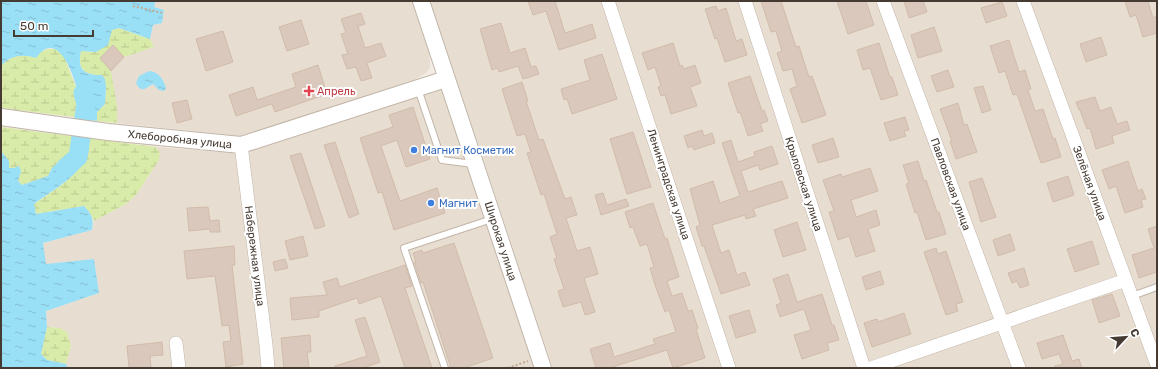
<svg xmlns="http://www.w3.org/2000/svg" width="1158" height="369" font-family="Rubik,sans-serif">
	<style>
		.residential { fill: #e8ddd1 }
		.wetland { fill: url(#wetland-marsh) }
		.water { fill: url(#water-ripples) }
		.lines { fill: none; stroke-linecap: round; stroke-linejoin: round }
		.river { stroke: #99dff6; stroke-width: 19 }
		.building { fill: #d9c8bb; stroke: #d1bcaa }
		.service-casing { stroke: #c2b5a8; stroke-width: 8 }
		.minor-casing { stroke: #c2b5a8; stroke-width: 14 }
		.tertiary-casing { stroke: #c2b5a8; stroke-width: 18 }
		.path { stroke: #c2ab95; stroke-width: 2; stroke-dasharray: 2 2; stroke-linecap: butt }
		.service { stroke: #fff; stroke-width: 6 }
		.minor { stroke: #fff; stroke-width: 13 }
		.tertiary { stroke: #fff; stroke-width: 16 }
		.health-dot { fill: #e0444e; stroke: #fff; stroke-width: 1.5 }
		.shop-dot { fill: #3f7fe0; stroke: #fff; stroke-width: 1.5 }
		.labels { text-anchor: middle; stroke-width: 4; stroke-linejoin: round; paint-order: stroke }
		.health-label { font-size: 11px; fill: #be3a42; stroke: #fff; text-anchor: start }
		.street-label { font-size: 11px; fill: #453b33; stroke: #fff }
		.shop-label { font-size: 11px; fill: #366cbe; stroke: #fff; text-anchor: start }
	</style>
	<defs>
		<pattern id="wetland-marsh" width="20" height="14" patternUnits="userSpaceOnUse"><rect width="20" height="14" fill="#d8eba8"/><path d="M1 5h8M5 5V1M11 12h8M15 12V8" fill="none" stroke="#bbca91"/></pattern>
		<pattern id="water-ripples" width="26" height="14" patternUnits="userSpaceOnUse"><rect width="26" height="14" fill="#99dff6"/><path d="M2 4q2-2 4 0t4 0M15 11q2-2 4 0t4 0" fill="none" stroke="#85c0d3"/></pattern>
	</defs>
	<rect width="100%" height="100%" fill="#f3ece3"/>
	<path class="residential" d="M156,1H412L429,52L430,62V68L426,73L414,80L241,136L117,123V107L100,58L113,45L154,47L150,39L153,25L162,23L164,10L154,7Z
		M430,1H1157V368H553Z
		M442,89L535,368H68L66,364L71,346L60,328L47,327L46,311L99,293L94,259L45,264L43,243L92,230L94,221L126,204L136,195L149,176L160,153L156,147L233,153Z"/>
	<path class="wetland" d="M119,28L150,39L154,47L124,57L113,45L100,58L111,71L117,107V123L97,121V112L105,104L106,87L102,75C83,75 77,69 81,51L96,52L112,30Z
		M48,49H57L63,54L67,64L77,90L75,117L1,108V66C11,55 23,54 36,58L40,52Z
		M1,127L156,147L160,153L159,160L136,195L126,204L94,221L90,213L84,206L36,214L34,204L63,184L85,161L52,168L48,176L22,185L18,181L21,171L19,166L14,168H9V161L1,151Z
		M47,327L60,328L67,332L71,346L66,364L47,360L41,354Z"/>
	<path class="water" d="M1,1H156L154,7L164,10L162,23L153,25L150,39L119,28L112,30L108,45L96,52L81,51C77,69 83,75 102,75L105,79L106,87L105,104L97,112V121L75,117C76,108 79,98 77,89C72,71 57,29 36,58C23,54 11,55 1,66Z
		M149,71C158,71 164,80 166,88L164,91L159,90L153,84C145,88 142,94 136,83L139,76Z
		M85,144L89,145C91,170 51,191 34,204L36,214L84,206C92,215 94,218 92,230L43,243L46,264L94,259L99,293L46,311L47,327L41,354L47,360L66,364L68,368H1V151L9,161V168H14L19,166L21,171L18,181L22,185L48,176L52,168L69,152Z"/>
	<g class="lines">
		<path class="river" d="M65,168L78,157L86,104L83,93"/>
	</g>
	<path class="building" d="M528,1H555L565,33L592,24L596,38L559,50L546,11L533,15Z
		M761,1H781L796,47L799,46L809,77L812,76L826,115L802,123L790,89L797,86L792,69L783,71L777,53L782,51L776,31L771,32Z
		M837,1H866L874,25L848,34Z
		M904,1H923L927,12L909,18Z
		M1125,1H1148L1153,18L1157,16V33L1143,37L1136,15L1130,17Z
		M1002,2L1007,16L986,23L981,8Z
		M716,6L718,11L726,8L736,41L742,39L747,55L725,62L717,38L715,39L705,9Z
		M361,13L365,24L358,26L365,48L381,43L386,56L367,63L372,78L361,81L356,67L347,69L342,55L348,54L341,34L346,33L341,19Z
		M301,20L309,44L287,51L279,27Z
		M501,23L510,53L525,48L531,67L536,66L539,74L523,79L518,66L499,72L498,68L492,70L480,29Z
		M934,27L942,51L918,58L911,35Z
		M223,31L233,62L206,71L196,39Z
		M1101,37L1107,55L1086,62L1080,44Z
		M1009,40L1019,72L1025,70L1031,89L1028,90L1035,111L1043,109L1053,139L1055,138L1061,157L1041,163L1017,94L1013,95L1005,71L999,73L990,46Z
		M673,43L680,66L682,65L684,69L695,65L701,83L690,87L697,106L671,114L665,95L661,96L658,87L661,86L655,67L648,70L642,53Z
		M879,43L890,77H892L898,95L881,100L870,68L863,70L857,50Z
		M113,45L124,57L111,71L100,58Z
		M602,54L617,99L572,114L567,99L564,100L561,89L590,80L584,60Z
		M318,65L327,94L275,112L272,104L236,116L229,95L253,87L257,100L296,87L292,74Z
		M948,70L954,87L937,92L931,76Z
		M750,76L762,111L764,110L768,121L760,124L763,131L748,136L740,112L738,113L728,83Z
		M522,82L528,101H526L539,140L543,139L565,199L571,197L577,215L566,218L577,251L590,247L598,274L584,278L595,312L585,315L581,302L563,307L558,291L564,289L554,259L557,258L550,237L557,234L544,194L541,195L527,153L531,152L525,134L517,136L502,89Z
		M983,86L991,110L982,113L974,88Z
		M1095,97L1100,111L1111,107L1117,124L1127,121L1130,130L1112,136L1114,143L1096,149L1090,128L1087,129L1080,110H1079L1076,102Z
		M187,100L192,119L177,123L172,103Z
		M958,103L964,125L967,124L977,152L956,159L950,141H952L940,109Z
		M413,107L430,159L406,167L397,140L381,146L400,201L437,188L445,213L394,230L382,192L378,193L360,138L393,127L389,115Z
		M905,117L909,130L904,131L906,136L890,141L884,123Z
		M702,130L704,136L712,133L715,143L694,150L692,146L688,148L684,136Z
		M633,132L651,187L627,194L610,139Z
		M833,138L839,157L818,163L812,145Z
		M731,140L738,162L755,156L754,152L772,146L778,164L760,170L758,165L741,171L748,192L782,181L788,198L753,209L756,216L746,219L745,215L712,225L721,253L729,250L737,275L745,272L750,285L721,294L704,246H702L696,227L700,225L690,189L713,181L720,203L740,196L722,143Z
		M335,142L359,214L349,218L324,145Z
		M301,153L325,226L315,229L290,156Z
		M918,161L924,181L926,180L937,212H939L946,234L926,240L917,212L915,213L906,184L909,183L903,165Z
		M1128,161L1138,191L1142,189L1146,199L1141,200L1143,207L1125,213L1116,186L1109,189L1102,170Z
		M870,168L878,191L851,200L856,217L876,210L880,225L868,229L875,251L856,257L849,236L838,240L829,212L834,211L823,180L841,174L842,177Z
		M1068,176L1074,195L1053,202L1047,183Z
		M982,178L996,217L981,222L969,182Z
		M603,193L607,205L626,199L629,206L601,215L595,195Z
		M653,203L665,239L667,238L679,277L667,281L672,296L682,293L688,311L692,310L698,328L696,329L705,358L673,368L667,350L609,368H596L590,349L610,343L614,357L655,344L653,339L676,332L669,310L665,312L655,285L650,268L654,267L647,244L640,246L633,227L630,228L625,212Z
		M208,207L210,221L219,220L220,232H210V229L189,231L187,208Z
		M797,222L806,250L783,257L774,230Z
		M1157,226V272L1139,278L1132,255L1154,248L1148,229Z
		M1010,234L1015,250L998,256L993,240Z
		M303,236L308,256L290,260L285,241Z
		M1092,241L1099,264L1075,272L1067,249Z
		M454,243L493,358L464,368H451L423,282L421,283L414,262H416L413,253L422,250L423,253Z
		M234,246L235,265H232L243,364L226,367L223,342L231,341L229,325L222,326L215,276L187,279L184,251Z
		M936,248L938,254L946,251L963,302L956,304L958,311L946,315L924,252Z
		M285,259L288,268L275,271L273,262Z
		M405,265L412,286L405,288L432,368H405L381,296L359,304L357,298L319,311V317L292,320L290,298L327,295L323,282L337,278L340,287Z
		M1024,268L1029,285L1020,288L1017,281L1012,283L1008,273Z
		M880,271L884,284L866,290L862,277Z
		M788,274L797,302L822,294L832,325H834L839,340L827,343L829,350L802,359L794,335L811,330L804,309L780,317L776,305L781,303L773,279Z
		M1112,294L1120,316L1099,323L1092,300Z
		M749,310L756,332L736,338L729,316Z
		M904,313L911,334L872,347L864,323L877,319L878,322Z
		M365,317L380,362L363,368H335V366L367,356L355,320Z
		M310,335L311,352H307L309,368H284L281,338Z
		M1063,335L1072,361L1079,359L1082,368H1055V366L1063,364L1059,354L1042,359L1037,343Z
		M162,342L163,355L150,356L151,368H129L127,346Z"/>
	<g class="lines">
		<g class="service-casing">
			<path id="service" d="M418,89L442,160L473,164
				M1132,296L1157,287
				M445,368L404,248L492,219"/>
		</g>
		<g class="minor-casing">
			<path id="minor" d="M608,1L729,368
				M745,1L864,368
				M883,1L1019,368
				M1023,1L1157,365
				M241,145L266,345L268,368
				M176,343L179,368
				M871,368L1126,280"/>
		</g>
		<g class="tertiary-casing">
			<path id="tertiary" d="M421,1L543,368
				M1,117L108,132L241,145L446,79"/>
		</g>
		<path class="path" d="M133,6L163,13
			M508,368L528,361"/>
		<use href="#service" class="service"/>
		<use href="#minor" class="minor"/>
		<use href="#tertiary" class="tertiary"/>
	</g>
	<path class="health-dot" d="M307 85h4v4h4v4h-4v4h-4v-4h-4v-4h4z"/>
	<g class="shop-dot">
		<circle cx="414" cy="150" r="4"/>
		<circle cx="431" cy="203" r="4"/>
	</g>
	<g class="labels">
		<g class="health-label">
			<text x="317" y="95">Апрель</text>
		</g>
		<g class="street-label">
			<text transform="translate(180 139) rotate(6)" y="4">Хлеборобная улица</text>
			<text transform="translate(1090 183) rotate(70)" y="4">Зелёная улица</text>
			<text transform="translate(669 184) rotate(72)" y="4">Ленинградская улица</text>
			<text transform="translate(804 184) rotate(72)" y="4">Крыловская улица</text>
			<text transform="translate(951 184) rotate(70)" y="4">Павловская улица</text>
			<text transform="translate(501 241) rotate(72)" y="4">Широкая улица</text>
			<text transform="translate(255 256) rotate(83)" y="4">Набережная улица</text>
		</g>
		<g class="shop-label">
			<text x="422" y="154">Магнит Косметик</text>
			<text x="439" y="207">Магнит</text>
		</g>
	</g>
	<rect width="1158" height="369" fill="none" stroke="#453b33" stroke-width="4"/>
	<g transform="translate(1126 337) rotate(64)" stroke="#ffffff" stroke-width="3" paint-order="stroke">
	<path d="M0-3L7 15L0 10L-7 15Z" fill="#453b33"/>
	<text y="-6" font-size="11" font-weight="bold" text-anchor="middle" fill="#453b33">С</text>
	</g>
	<path d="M14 30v6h79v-6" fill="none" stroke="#453b33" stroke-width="2"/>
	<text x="20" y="30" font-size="12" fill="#453b33" stroke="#ffffff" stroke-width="3" paint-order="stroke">50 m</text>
</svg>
